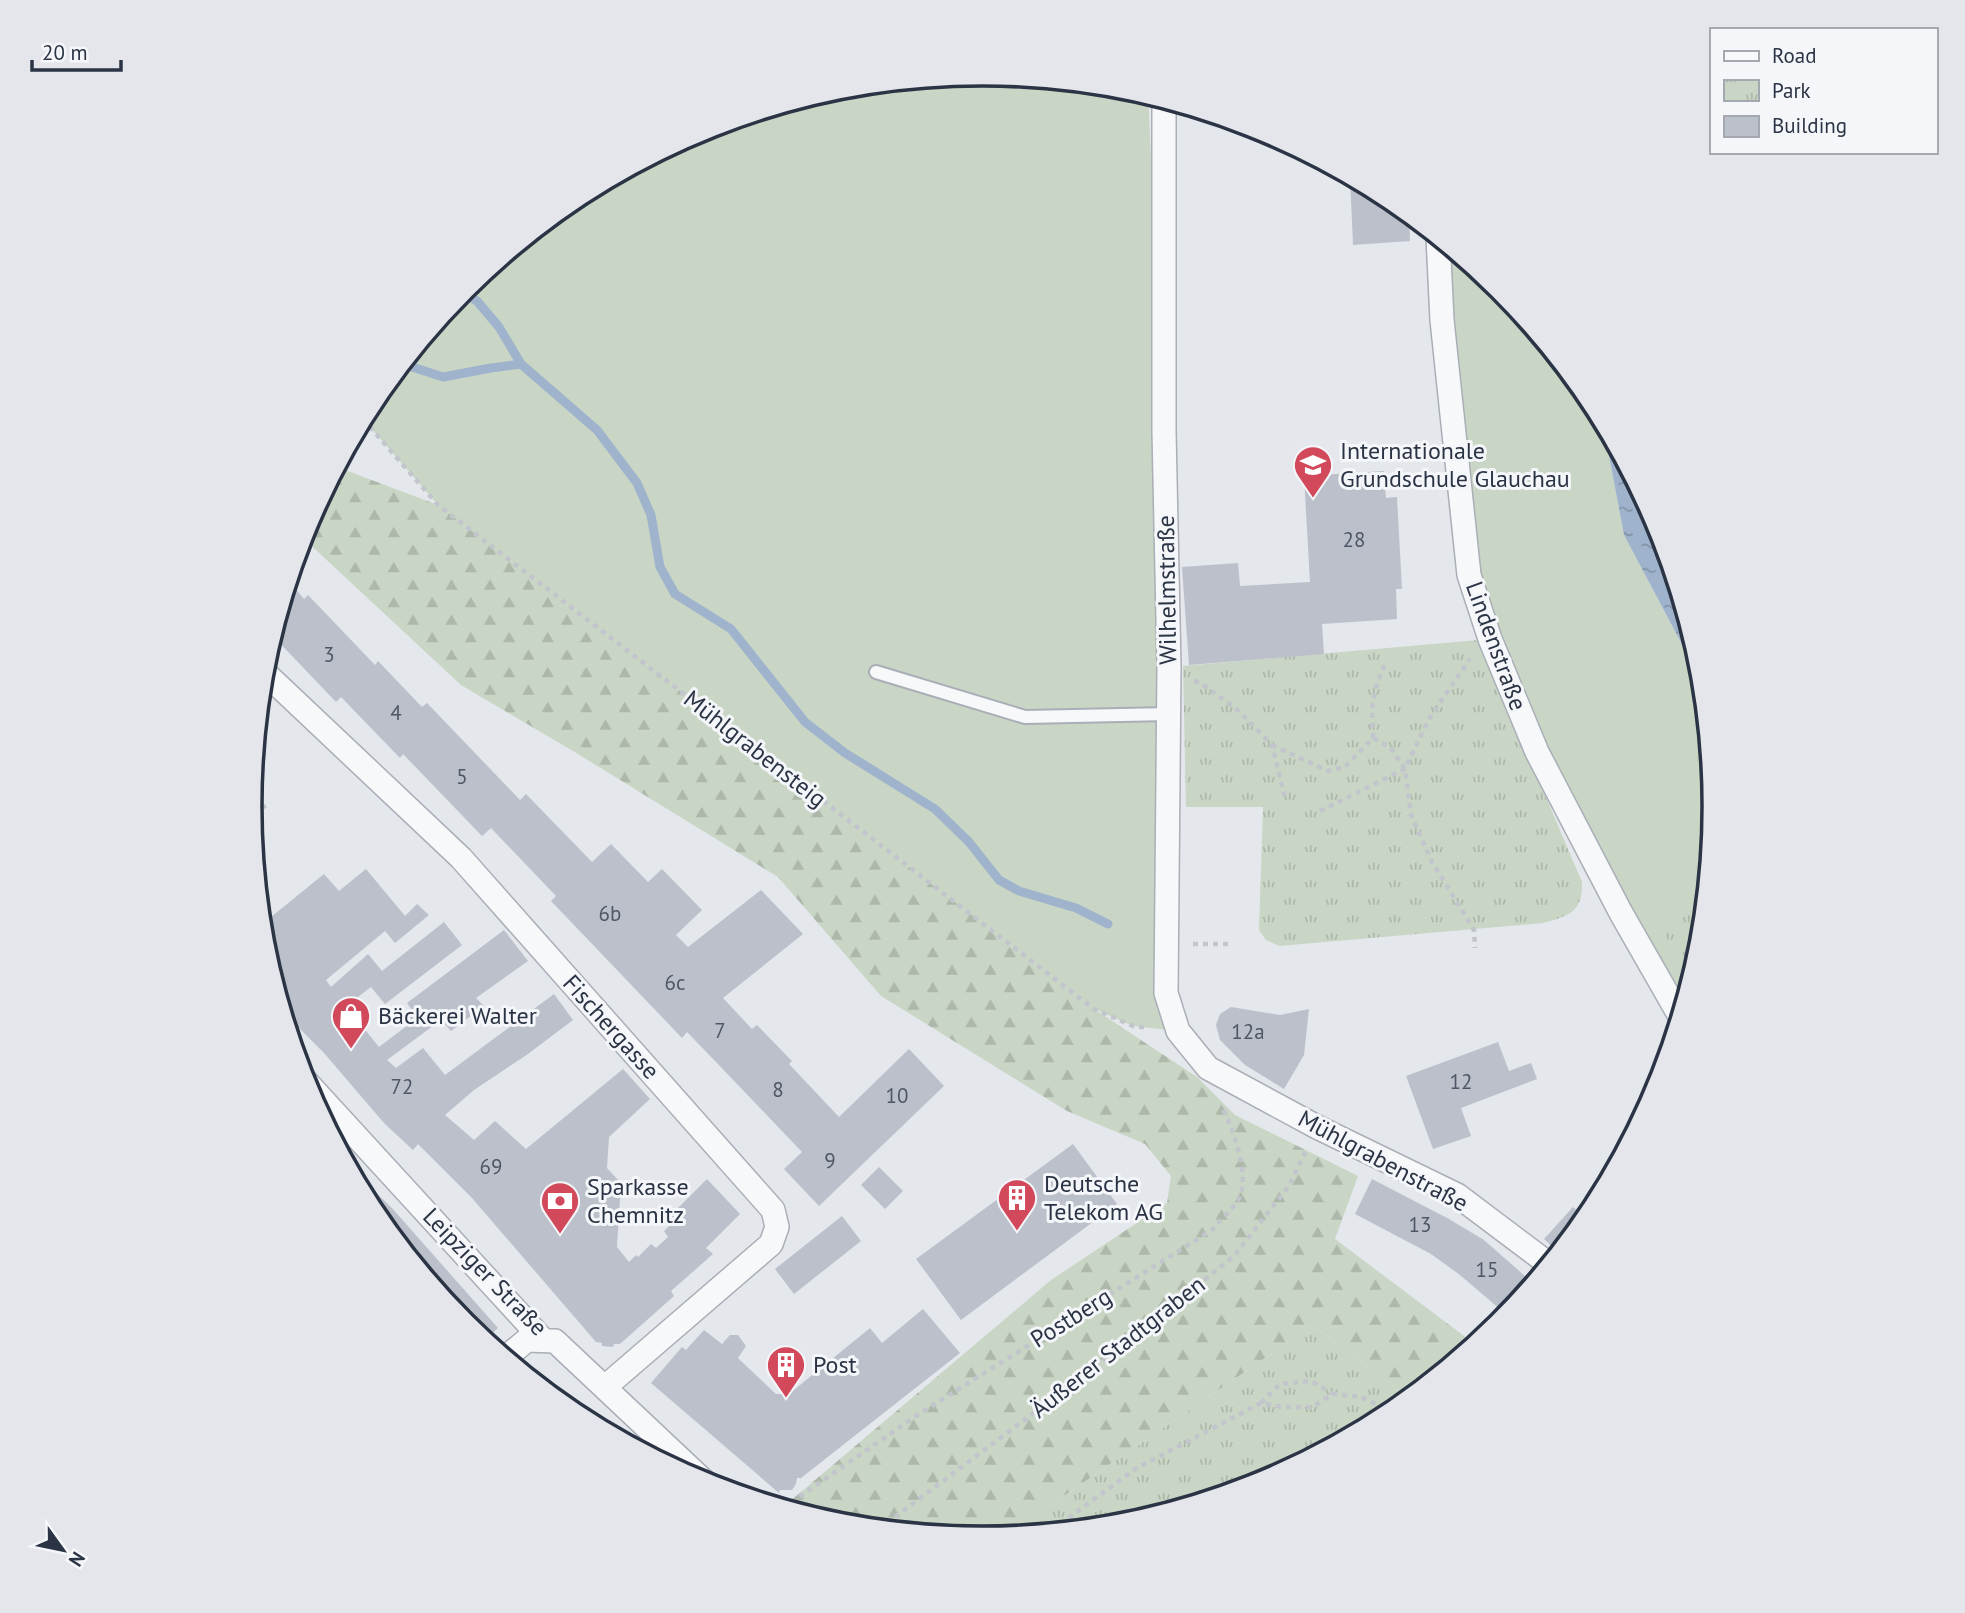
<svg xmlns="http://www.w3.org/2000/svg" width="1965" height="1613" font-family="'PT Sans',sans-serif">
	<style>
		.grass { fill: #c9d6c5 }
		.forest { fill: url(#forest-firs) }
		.park { fill: url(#park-tufts) }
		.water { fill: url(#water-ripples) }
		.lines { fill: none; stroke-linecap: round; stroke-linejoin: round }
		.stream { stroke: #9fb4cc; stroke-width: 9 }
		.building { fill: #bbc0ca }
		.lane-casing { stroke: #a9aeb7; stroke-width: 16 }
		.street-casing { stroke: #a9aeb7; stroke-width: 26 }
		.path { stroke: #c2c5cb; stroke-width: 4.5; stroke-dasharray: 5 5; stroke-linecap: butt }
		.lane { stroke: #f7f8fa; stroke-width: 12 }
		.street { stroke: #f7f8fa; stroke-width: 23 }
		.labels { text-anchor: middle; stroke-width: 6; stroke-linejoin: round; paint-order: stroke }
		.number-label { font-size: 21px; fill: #4f5766 }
		.poi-label { font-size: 24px; fill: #2b3445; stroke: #f4f6f9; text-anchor: start }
		.street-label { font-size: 24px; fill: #2b3445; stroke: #f4f6f9 }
		.rim { fill: none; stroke: #2b3445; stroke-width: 3.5 }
	</style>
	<defs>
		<pattern id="forest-firs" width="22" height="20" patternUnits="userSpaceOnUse" patternTransform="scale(1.75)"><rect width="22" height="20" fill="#c9d6c5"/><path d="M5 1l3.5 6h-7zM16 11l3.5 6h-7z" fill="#adb8ab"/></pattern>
		<pattern id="park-tufts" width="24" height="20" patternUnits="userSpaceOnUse" patternTransform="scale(1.75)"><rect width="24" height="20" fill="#c9d6c5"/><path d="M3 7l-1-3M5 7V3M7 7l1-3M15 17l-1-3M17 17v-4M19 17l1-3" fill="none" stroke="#adb8ab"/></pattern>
		<pattern id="water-ripples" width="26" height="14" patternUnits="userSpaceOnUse" patternTransform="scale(1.75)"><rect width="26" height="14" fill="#9fb4cc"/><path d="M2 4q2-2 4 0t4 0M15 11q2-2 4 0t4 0" fill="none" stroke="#8293a7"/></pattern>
	</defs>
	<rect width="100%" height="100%" fill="#e4e7ec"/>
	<path class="grass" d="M983,74L1126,88L1148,94L1164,431L1178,1031L1133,1026L1094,1009L438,505L363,419L373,399L464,288L576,197L702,129L840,88Z
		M1438,237L1501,288L1592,400L1602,419L1624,535L1704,686L1715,807L1701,950L1681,1018L1621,913L1469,575Z"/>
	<path class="forest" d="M337,467L438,505L1094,1009L1197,1077L1235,1115L1358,1176L1335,1239L1476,1345L1410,1399L1324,1333L1304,1325L1286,1344L1045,1509C1036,1517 1023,1533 1011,1537C996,1541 949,1541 937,1530L933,1535L839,1525L782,1508L1051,1280L1167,1203L1171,1176L1145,1144L1067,1111L881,996L778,877L573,751L461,685L302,537L305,526Z"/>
	<path class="park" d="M1479,640L1582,882C1583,912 1569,916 1543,923L1279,946L1266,940L1259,930L1263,807H1186L1183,666Z
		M1708,885L1701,950L1692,982L1654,916Z
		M1304,1325L1324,1333L1410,1399L1389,1416L1263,1484L1125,1525L1013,1536L1045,1509L1286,1344Z"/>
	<path class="water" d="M1602,419L1660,526L1701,664L1704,686L1624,535Z"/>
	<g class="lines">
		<path class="stream" d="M461,292L477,301L499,327L521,364L597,430L637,483L651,515L660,567L675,594L731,629L805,722L845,753L935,809L969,842L999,880L1019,891L1076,908L1108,924
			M405,361L412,367L443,377L491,368L521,364"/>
	</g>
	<path class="building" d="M1350,176L1390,197L1409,212L1410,241L1353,245Z
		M1384,471L1386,498L1397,497L1402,589H1396L1397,619L1322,624L1324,654L1189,665L1182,567L1238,563L1240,586L1310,582L1304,476Z
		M289,581L304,599L308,595L375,665L378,661L422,707L427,703L520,800L526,794L592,862L611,844L648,882L662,869L702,910L676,935L688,947L761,890L803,934L723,998L752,1029L757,1025L792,1061L789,1064L839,1117L909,1049L944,1086L819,1206L784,1169L802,1152L717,1063L687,1032L682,1038L551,901L556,896L491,828L482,836L403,754L400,758L341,697L336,702L272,635Z
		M255,794L267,807L251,820L250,798Z
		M366,869L405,916L417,904L429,915L395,943L385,931L326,980L331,987L368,954L382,971L444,922L462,945L385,1004L371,987L346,1006L379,1047L408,1025L402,1019L412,1010L407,1003L504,930L528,961L476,998L484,1006L451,1031L441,1020L387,1060L396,1068L423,1048L445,1075L554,994L573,1020L528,1054L474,1090L445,1115L474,1140L495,1121L526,1149L623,1069L650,1099L609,1137L607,1168L621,1183L617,1247L629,1262L636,1255L638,1257L651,1244L656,1248L668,1237L664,1231L675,1220L671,1215L707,1179L740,1214L706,1248L713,1254L671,1291L674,1296L620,1344H614L613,1347L602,1346V1343L596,1342L472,1198L418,1144L413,1150L384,1123L324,1053L282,1011L264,949L259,907L271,917L324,874L339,891Z
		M1231,1007L1280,1015L1309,1009L1304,1055L1284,1089L1245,1065L1220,1040L1216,1025L1220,1014Z
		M1498,1042L1509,1071L1531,1063L1537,1079L1461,1108L1471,1136L1433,1149L1406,1076Z
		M1073,1144L1117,1204L961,1320L916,1259Z
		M348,1166L391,1207L498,1328L484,1341L464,1325L373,1213Z
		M879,1167L903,1191L885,1209L861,1185Z
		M1372,1179L1449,1219L1484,1240L1534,1284L1508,1316L1460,1275L1431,1254L1355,1214Z
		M1573,1207L1587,1220L1559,1253L1544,1239Z
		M842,1216L861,1241L794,1294L775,1269Z
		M923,1309L960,1353L801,1478H797L796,1484L792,1490H780L779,1493L651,1383L682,1347L686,1350L704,1330L722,1344L730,1335H738L746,1346L738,1358L776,1394H789L870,1328L882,1343Z
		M531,1370L569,1409L568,1410L525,1374Z"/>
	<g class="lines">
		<g class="lane-casing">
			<path id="lane" d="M876,672L1025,717L1169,714"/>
		</g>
		<g class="street-casing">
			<path id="street" d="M1164,99V431L1169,667L1166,993L1178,1031L1208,1068L1317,1127L1457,1195L1550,1265
				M1438,237L1442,320L1469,575L1490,639L1537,752L1621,913L1681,1018
				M263,671L461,858L773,1210L777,1227L771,1244L605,1387
				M302,1077L543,1340
				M505,1358L527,1340L555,1341L708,1485"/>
		</g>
		<path class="path" d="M363,419L438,505L1094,1009L1133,1026L1149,1028
			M1194,681L1199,682L1239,711L1272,745L1285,798
			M1373,738C1371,703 1372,692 1387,660
			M1272,745L1328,771L1345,767L1373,738L1390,747L1405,769L1411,815L1432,862L1474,930L1475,948
			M1320,811L1405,769L1430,717L1470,659
			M1193,944H1230
			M1261,1403L1280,1384L1311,1381L1333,1394
			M783,1508L916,1416L1212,1230C1220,1220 1231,1211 1238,1200C1252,1178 1232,1126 1221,1105
			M879,1529L1127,1343L1234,1256L1289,1186L1306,1151
			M1055,1532L1059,1525L1135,1469L1261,1403L1282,1407H1312L1333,1394L1361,1397L1394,1413"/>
		<use href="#lane" class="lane"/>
		<use href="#street" class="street"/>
	</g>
	<defs>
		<g id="school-pin" transform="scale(2.0125)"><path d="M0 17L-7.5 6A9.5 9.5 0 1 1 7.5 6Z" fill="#d1495b" stroke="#f4f6f9"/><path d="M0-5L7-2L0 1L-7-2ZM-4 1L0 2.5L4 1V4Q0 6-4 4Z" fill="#fff"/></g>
		<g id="shop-pin" transform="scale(2.0125)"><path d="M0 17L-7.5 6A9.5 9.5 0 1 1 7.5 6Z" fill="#d1495b" stroke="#f4f6f9"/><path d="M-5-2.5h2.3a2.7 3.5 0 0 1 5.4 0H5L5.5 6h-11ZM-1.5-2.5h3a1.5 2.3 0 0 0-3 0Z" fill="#fff"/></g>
		<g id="building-pin" transform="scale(2.0125)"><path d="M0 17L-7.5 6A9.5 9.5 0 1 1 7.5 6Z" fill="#d1495b" stroke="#f4f6f9"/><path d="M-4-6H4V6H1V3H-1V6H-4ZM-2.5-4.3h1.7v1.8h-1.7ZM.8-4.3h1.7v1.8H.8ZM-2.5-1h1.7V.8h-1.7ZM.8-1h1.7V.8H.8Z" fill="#fff"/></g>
		<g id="bank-pin" transform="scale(2.0125)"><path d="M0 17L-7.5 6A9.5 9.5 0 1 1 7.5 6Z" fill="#d1495b" stroke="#f4f6f9"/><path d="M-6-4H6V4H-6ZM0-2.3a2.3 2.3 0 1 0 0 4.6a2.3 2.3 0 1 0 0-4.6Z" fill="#fff"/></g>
	</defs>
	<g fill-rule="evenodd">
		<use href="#school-pin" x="1313" y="465"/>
		<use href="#shop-pin" x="351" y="1016"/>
		<use href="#building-pin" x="1017" y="1198"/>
		<use href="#bank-pin" x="560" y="1201"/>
		<use href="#building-pin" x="786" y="1365"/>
	</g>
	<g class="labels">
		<g class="number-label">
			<text x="1354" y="547">28</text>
			<text x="329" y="662">3</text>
			<text x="396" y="720">4</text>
			<text x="462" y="784">5</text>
			<text x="610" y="921">6b</text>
			<text x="675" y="990">6c</text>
			<text x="720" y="1038">7</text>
			<text x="1248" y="1039">12a</text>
			<text x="1461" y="1089">12</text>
			<text x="402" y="1094">72</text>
			<text x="778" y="1097">8</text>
			<text x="897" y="1103">10</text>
			<text x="830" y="1168">9</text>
			<text x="491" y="1174">69</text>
			<text x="1420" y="1232">13</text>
			<text x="1487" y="1277">15</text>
		</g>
		<g class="poi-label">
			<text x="1340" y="459">Internationale<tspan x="1340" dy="28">Grundschule Glauchau</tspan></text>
			<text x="378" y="1024">Bäckerei Walter</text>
			<text x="1044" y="1192">Deutsche<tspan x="1044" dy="28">Telekom AG</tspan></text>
			<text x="587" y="1195">Sparkasse<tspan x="587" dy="28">Chemnitz</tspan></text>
			<text x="813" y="1373">Post</text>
		</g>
		<g class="street-label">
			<text transform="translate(1167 590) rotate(-91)" y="8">Wilhelmstraße</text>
			<text transform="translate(1496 646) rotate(70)" y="8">Lindenstraße</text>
			<text transform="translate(755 749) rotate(38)" y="8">Mühlgrabensteig</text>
			<text transform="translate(611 1027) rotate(48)" y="8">Fischergasse</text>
			<text transform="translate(1383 1161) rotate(28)" y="8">Mühlgrabenstraße</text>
			<text transform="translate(485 1272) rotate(46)" y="8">Leipziger Straße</text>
			<text transform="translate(1071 1318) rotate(-32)" y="8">Postberg</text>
			<text transform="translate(1118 1347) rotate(-38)" y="8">Äußerer Stadtgraben</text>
		</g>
	</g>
	<path d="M0 0H1965V1613H0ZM262 806a720 720 0 1 1 1440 0a720 720 0 1 1-1440 0Z" fill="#e4e6eb" fill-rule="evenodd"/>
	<path class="rim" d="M262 806a720 720 0 1 1 1440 0a720 720 0 1 1-1440 0Z"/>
	<rect x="1710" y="28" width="228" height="126" fill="#f4f6f9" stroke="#a4a8b1" stroke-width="2"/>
	<rect x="1724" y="51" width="35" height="10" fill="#f7f8fa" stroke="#a4a8b1" stroke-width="2"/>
	<text x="1772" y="63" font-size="21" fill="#2b3445">Road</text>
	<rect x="1724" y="80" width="35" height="21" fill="url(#park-tufts)" stroke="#a4a8b1" stroke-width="2"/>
	<text x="1772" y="98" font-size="21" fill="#2b3445">Park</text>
	<rect x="1724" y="116" width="35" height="21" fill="#bbc0ca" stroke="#a4a8b1" stroke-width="2"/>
	<text x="1772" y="133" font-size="21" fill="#2b3445">Building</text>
	<g transform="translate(63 1550) rotate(123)" stroke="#f4f6f9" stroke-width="5" paint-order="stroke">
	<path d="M0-5L12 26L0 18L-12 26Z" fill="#2b3445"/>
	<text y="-10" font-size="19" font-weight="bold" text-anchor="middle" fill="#2b3445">N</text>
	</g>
	<path d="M32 60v10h89v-10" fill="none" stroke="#2b3445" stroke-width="3.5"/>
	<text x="42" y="60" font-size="21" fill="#2b3445" stroke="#f4f6f9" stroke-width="5" paint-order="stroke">20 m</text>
</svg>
